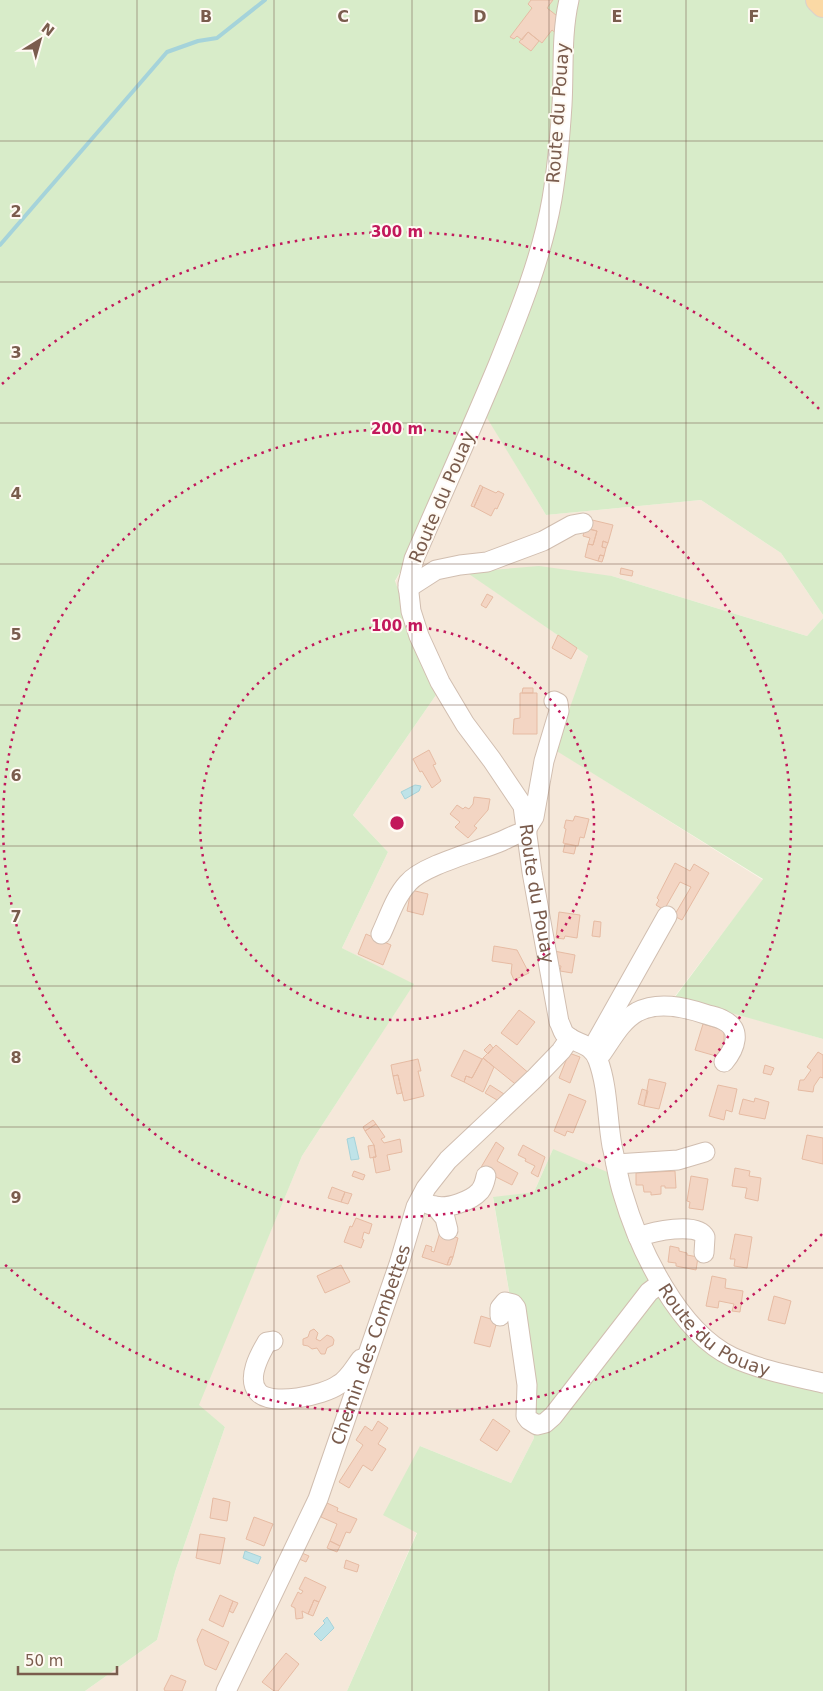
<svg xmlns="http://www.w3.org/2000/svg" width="823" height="1691" font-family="'DejaVu Sans',sans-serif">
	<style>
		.residential { fill: #f5e8da }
		.green { fill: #d8ecc9 }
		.water { fill: #bfe3e8; stroke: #a5d3da }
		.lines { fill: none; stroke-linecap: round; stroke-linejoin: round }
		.stream { stroke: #a5d3da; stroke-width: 4 }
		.building { fill: #f3d5c3; stroke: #e6bba3 }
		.minor-casing { stroke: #d1beb0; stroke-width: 21 }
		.major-casing { stroke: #dad1cd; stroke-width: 26 }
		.minor { stroke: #fff; stroke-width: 19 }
		.major { stroke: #fbd9a5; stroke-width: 24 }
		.grid { fill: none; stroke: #7a5c4d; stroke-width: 1; stroke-opacity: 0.55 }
		.ring { fill: none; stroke: #c2185b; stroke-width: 2.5; stroke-dasharray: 2.5 5 }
		.labels { text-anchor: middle; stroke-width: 4; stroke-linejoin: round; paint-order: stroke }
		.street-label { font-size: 18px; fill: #7a5c4d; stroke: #fffaf3 }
		.grid-label { font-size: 16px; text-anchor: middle; font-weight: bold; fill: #7a5c4d; stroke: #fffaf3; stroke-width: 4; stroke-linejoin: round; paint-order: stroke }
		.centre { fill: #c2185b; stroke: #fffaf3; stroke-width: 2.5 }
		.ring-label { font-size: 15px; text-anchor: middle; font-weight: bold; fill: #c2185b; stroke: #fffaf3; stroke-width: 4; stroke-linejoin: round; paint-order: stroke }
	</style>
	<rect width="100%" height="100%" fill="#fdf6ec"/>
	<path class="residential" d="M487,417L546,515L701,500L781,553L823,615V618L807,636L612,576L467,572L588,656L556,750L763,880L675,996L823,1039V1388L707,1348L553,1149L534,1192L493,1198L534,1438L511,1483L420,1446L417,1532L347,1691H85L157,1640L175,1572L225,1427L198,1405L302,1156L413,985L342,948L388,852L353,815L436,695L395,582Z"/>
	<path class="green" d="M0,0H820L823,2V615L781,553L701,500L546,515L487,418L395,581L436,695L353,815L388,852L342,948L414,984L302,1156L199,1405L225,1427L175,1572L157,1640L85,1691H0Z
		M539,566L612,576L807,636L823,618V1039L675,997L763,879L555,750L588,656L466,572Z
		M553,1149L612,1174L707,1348L823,1388V1691H347L417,1533L383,1515L420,1446L511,1483L534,1438L493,1197L534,1192Z"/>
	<path class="water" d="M415,785L421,786L419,791L405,799L401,792Z
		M354,1137L359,1159L351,1160L347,1139Z
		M245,1551L261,1557L258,1564L243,1558Z
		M327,1617L334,1628L321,1641L314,1634L325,1623L323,1621Z"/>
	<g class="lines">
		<path class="stream" d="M0,245L167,52L198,41L217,38L265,0"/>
	</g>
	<path class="building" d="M531,0H553L547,8L561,19L558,35L552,30L542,43L528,32L522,40L517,36L514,39L510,37L532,8L528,4Z
		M528,32L539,41L531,51L519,42Z
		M480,485L483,487L474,507L471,506Z
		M483,487L496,493L498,491L504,494L497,509L495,508L491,516L474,507Z
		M588,519L613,525L608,543L603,541L602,547L606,548L604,556L600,555L598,561L585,557L588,544L593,545L597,531L585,528Z
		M585,528L597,531L593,545L588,544L590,538L583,536Z
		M603,541L608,543L606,548L602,547Z
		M600,555L604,556L602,562L598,561Z
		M621,568L633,571L632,576L620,574Z
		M487,594L493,597L486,608L481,605Z
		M558,635L577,648L571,659L552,648Z
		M523,688H533V693H522Z
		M520,693H537V734H513L514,719L520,718Z
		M429,750L436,764L433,765L441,781L432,788L422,771L420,772L413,759Z
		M474,797L490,799L488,810L474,826L477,828L468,838L455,827L460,822L450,814L457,805L463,809L465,807L469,809L473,804Z
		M575,816L589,819L584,838L580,837L578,846L563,843L566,829L564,828L566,820L573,821Z
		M565,844L576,846L574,854L563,852Z
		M675,863L690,871L694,864L709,873L682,920L674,916L691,887L680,882L664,910L656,905L659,900L657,898Z
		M411,890L428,894L423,915L407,911Z
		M559,912L580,915L577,938L565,936L564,939L556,938Z
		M594,921L601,922L600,937L592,936Z
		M366,934L391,945L383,965L358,954Z
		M494,946L517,950L529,973L514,980L511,973L512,964L492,961Z
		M554,951L575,955L572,973L560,971L561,966L552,965Z
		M519,1010L535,1022L517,1045L501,1033Z
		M703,1024L724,1030V1045L716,1056L695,1050Z
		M490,1044L493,1048L488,1054L484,1050Z
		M496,1045L531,1075L519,1087L483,1058Z
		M464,1050L482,1059L472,1078L466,1076L464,1082L451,1076Z
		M818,1052L823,1055V1078L820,1077L814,1086L813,1092L798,1090L800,1080H804L811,1070L807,1067Z
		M569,1053L580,1057L570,1083L559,1078Z
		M483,1058L494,1067L483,1092L464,1082L466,1076L472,1078Z
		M418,1059L421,1071H418L424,1096L404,1101L398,1075L393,1076L391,1065Z
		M765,1065L774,1068L771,1075L763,1073Z
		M398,1075L402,1093L397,1094L393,1076Z
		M649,1079L666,1083L659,1109L644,1106Z
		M490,1085L504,1094L497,1100L485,1093Z
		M718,1085L737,1089L732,1112L726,1110L724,1120L709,1116Z
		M642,1089L648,1091L644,1106L638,1104Z
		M569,1094L586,1101L573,1133L567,1131L565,1136L554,1131Z
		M755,1098L769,1102L765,1119L739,1114L743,1099L754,1102Z
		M373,1120L376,1124L365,1131L363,1127Z
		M376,1124L385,1137L381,1139L384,1143L400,1139L402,1152L387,1155L390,1170L376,1173L373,1157H376L374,1145L365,1131Z
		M807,1135L823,1138V1164L802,1159Z
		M496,1142L504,1148L497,1161L518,1173L512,1185L480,1169Z
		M374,1145L376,1157L370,1158L368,1146Z
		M523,1145L545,1157L538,1177L531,1173L535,1166L525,1161L526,1159L518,1155Z
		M735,1168L750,1171L749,1176L761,1178L758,1201L745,1198L747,1188L732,1186Z
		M354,1171L365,1175L363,1180L352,1176Z
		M675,1171L676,1188H665V1186H661V1194L651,1195V1192H644L643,1185H636V1173Z
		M691,1176L708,1179L703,1210L689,1208L690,1202L687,1201Z
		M332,1187L345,1192L341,1202L328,1198Z
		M345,1192L352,1194L348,1204L341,1202Z
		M356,1218L372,1224L369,1234L364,1232L362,1239L364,1240L361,1248L344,1242L350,1226L352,1227Z
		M440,1232L458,1238L453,1257H450L447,1265L422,1257L426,1245L432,1247L431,1251L434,1252Z
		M735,1234L752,1237L747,1268L734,1266L735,1259H730Z
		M670,1246L679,1248V1251L687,1253V1255L698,1257L696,1270L676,1266V1263L668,1262Z
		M450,1257H453L450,1265H447Z
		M341,1265L350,1282L325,1293L317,1276Z
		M712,1276L726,1279L725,1288L743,1291L740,1312L732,1311L734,1304L719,1301L718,1308L706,1306Z
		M774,1296L791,1301L785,1324L768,1320Z
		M481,1316L497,1321L490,1347L474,1343Z
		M314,1329L318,1333L316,1339L320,1341L327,1335L332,1337L334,1340L333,1345L327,1348L325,1354H321L317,1348L312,1349L308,1346L303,1345V1339L308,1337L310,1331Z
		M493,1419L510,1431L497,1451L480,1440Z
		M378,1421L388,1428L378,1444L386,1449L372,1471L363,1465L349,1488L339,1482L363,1445L356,1440L365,1426L372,1431Z
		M213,1498L230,1502L227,1521L210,1518Z
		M327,1503L338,1508L337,1511L357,1519L350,1533L346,1532L340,1546L330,1541L337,1524L321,1517Z
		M254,1517L273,1524L264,1546L246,1539Z
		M200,1534L225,1538L220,1564L196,1558Z
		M330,1541L340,1546L337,1552L327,1548Z
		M302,1553L309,1556L306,1562L297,1558Z
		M346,1560L359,1565L357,1572L344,1568Z
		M305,1577L326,1587L319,1602L314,1600L308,1614L302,1611L303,1618L296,1619L295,1608L291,1606L298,1592L301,1594L303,1591L299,1589Z
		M220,1595L233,1601L223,1627L209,1620Z
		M314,1600L319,1602L313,1616L308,1614Z
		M233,1601L238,1603L233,1613L229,1611Z
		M202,1629L229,1642L216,1670L205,1665L197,1640Z
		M286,1653L299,1664L278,1691H274L262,1682Z
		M171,1675L186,1681L182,1691H165L164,1689Z"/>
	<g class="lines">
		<g class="minor-casing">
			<g id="minor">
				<path id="s1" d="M569,0C561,35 564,70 562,105C560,137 557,169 552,199C542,256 520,311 498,365C471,430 442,494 414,559L408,584L411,611L419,636L440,682L465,724L492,760L523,806L532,872L559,1022C561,1025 562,1030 564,1033C574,1045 591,1041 598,1060C608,1087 607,1118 612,1146C616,1162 618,1179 623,1194C639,1249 678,1331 732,1357C760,1370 793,1376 823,1383"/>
				<path d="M408,588L436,570L460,565L487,562L543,541L572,525L583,523"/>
				<path d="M526,825H529L534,817L544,761L559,711L558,703L554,701"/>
				<path d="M381,934C389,917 395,897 408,883C423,865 479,851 502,841C511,837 517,833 527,831"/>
				<path d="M595,1044L667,916"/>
				<path d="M597,1056L602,1053C612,1039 621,1021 637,1012C658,1001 684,1007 705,1014C711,1016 718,1017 723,1020C743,1029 735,1049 724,1062"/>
				<path d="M616,1164L678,1160L705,1152"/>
				<path d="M420,1200C425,1202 430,1206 435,1206C448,1209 471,1201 480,1191C484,1186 485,1181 486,1176"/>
				<path d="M435,1206L445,1218L448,1230"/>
				<path d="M638,1237C652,1232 697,1221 705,1237L704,1253"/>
				<path d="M500,1316V1308L505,1302L513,1304L516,1308L527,1385L526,1416L529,1420L537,1425L545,1423L553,1416L649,1292L661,1283"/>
				<path d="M273,1341L267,1342C260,1354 246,1378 258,1392C271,1407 324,1395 338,1385C348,1380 354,1368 361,1359"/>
				<path id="s2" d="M226,1691L318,1499L399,1264L416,1207L426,1188L448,1160L534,1079L561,1051L570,1038"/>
			</g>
		</g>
		<g class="major-casing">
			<path id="major" d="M818,0L823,5"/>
		</g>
		<use href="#minor" class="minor"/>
		<use href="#major" class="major"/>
	</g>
	<path class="grid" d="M137,0V1691M274,0V1691M412,0V1691M549,0V1691M686,0V1691M0,141H823M0,282H823M0,423H823M0,564H823M0,705H823M0,846H823M0,986H823M0,1127H823M0,1268H823M0,1409H823M0,1550H823"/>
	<g class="ring">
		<circle cx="397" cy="823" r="197"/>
		<circle cx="397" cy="823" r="394"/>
		<path d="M822 1234A591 591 0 0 1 2 1262M2 384A591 591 0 0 1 822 412"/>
	</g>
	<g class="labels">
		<g class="street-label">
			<text transform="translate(558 113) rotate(-86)" y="6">Route du Pouay</text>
			<text transform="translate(442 497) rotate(-67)" y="6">Route du Pouay</text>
			<text dy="6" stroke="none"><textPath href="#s1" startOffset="954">Route du Pouay</textPath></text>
			<text dy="6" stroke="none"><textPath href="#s1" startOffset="1448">Route du Pouay</textPath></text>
			<text dy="6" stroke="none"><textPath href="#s2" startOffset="376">Chemin des Combettes</textPath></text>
		</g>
	</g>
	<g class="grid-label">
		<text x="206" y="22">B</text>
		<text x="343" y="22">C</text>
		<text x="480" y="22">D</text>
		<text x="617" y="22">E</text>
		<text x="754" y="22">F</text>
		<text x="16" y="217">2</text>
		<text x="16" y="358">3</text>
		<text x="16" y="499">4</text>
		<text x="16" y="640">5</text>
		<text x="16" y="781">6</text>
		<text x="16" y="922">7</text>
		<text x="16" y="1063">8</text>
		<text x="16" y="1203">9</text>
	</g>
	<circle cx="397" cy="823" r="8" class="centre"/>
	<g class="ring-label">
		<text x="397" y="237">300 m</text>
		<text x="397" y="434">200 m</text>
		<text x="397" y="631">100 m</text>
	</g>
	<g transform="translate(40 40) rotate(37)" stroke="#fffaf3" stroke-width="4" paint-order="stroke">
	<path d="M0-4L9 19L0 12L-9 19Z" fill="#7a5c4d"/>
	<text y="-8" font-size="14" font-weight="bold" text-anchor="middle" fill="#7a5c4d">N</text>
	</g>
	<path d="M18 1666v8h99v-8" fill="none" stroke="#7a5c4d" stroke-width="2.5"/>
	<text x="25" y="1666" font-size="15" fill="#7a5c4d" stroke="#fffaf3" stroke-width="4" paint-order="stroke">50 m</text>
</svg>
